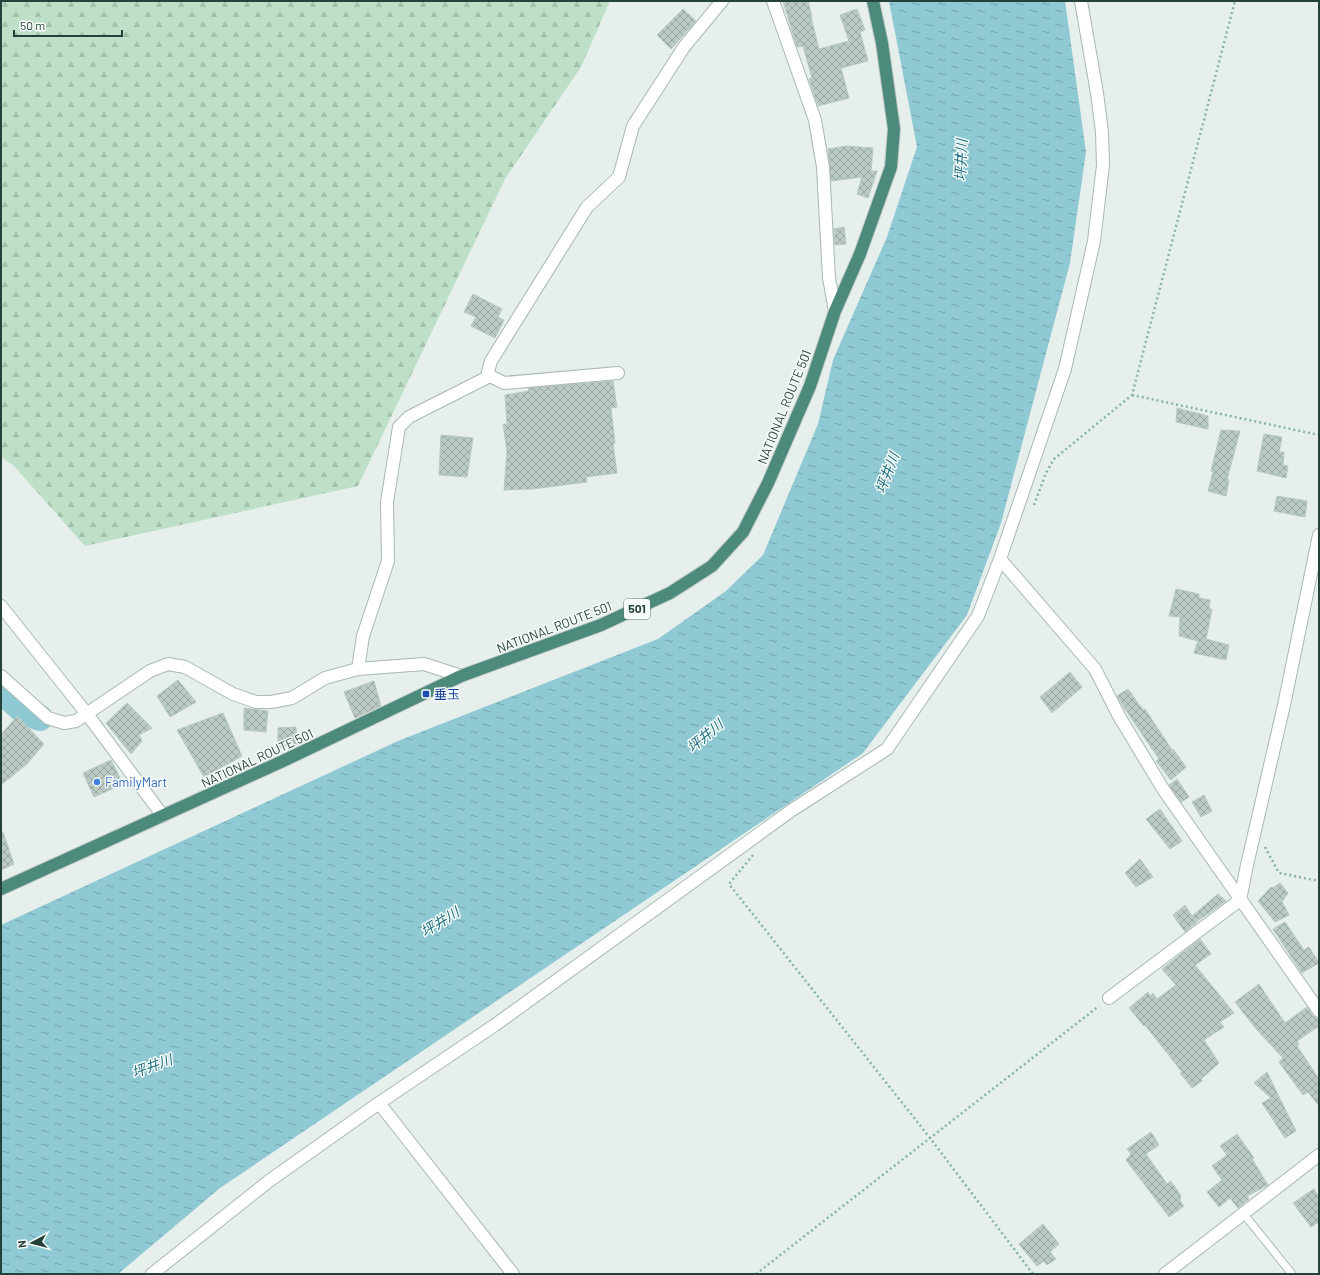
<svg xmlns="http://www.w3.org/2000/svg" width="1320" height="1275" font-family="Barlow,'Noto Sans JP',sans-serif">
	<style>
		.forest { fill: url(#forest-firs) }
		.water { fill: url(#water-ripples) }
		.lines { fill: none; stroke-linecap: round; stroke-linejoin: round }
		.river { stroke: #8ec9d4; stroke-width: 26 }
		.building { fill: url(#building-cross-hatch); stroke: #b8c9c2 }
		.service-casing { stroke: #a8b8b2; stroke-width: 9 }
		.minor-casing { stroke: #a8b8b2; stroke-width: 14 }
		.trunk-casing { stroke: #c2cac8; stroke-width: 14 }
		.path { stroke: #86b3a5; stroke-width: 2.5; stroke-dasharray: 2 3; stroke-linecap: butt }
		.service { stroke: #fff; stroke-width: 7 }
		.minor { stroke: #fff; stroke-width: 12 }
		.trunk { stroke: #4c8a7c; stroke-width: 12 }
		.transit-dot { fill: #1a4fb4; stroke: #f7fbf9; stroke-width: 1.5 }
		.shop-dot { fill: #3f7fe0; stroke: #f7fbf9; stroke-width: 1.5 }
		.labels { text-anchor: middle; stroke-width: 3; stroke-linejoin: round; paint-order: stroke }
		.shield { fill: #f7fbf9; stroke: #637a73; stroke-width: 1 }
		.shield-label { font-size: 12px; font-weight: bold; fill: #24423a }
		.street-label { font-size: 13px; fill: #24423a; stroke: #f7fbf9 }
		.transit-label { font-size: 13px; fill: #164399; stroke: #f7fbf9; text-anchor: start }
		.shop-label { font-size: 13px; fill: #366cbe; stroke: #f7fbf9; text-anchor: start }
		.water-label { font-size: 14px; font-style: italic; fill: #1c6f80; stroke: #f7fbf9 }
	</style>
	<defs>
		<pattern id="forest-firs" width="22" height="20" patternUnits="userSpaceOnUse"><rect width="22" height="20" fill="#bfe0c8"/><path d="M5 1l3.5 6h-7zM16 11l3.5 6h-7z" fill="#a4c1ad"/></pattern>
		<pattern id="water-ripples" width="26" height="14" patternUnits="userSpaceOnUse"><rect width="26" height="14" fill="#8ec9d4"/><path d="M2 4q2-2 4 0t4 0M15 11q2-2 4 0t4 0" fill="none" stroke="#74a5ad"/></pattern>
		<pattern id="building-cross-hatch" width="8" height="8" patternUnits="userSpaceOnUse"><rect width="8" height="8" fill="#bbcac4"/><path d="M0 0l8 8M0 8l8-8" fill="none" stroke="#98a6a0"/></pattern>
	</defs>
	<rect width="100%" height="100%" fill="#e6efeb"/>
	<path class="forest" d="M1,1H610L581,67L505,179L358,486L85,546L13,465L1,457Z"/>
	<path class="water" d="M889,1H1065L1086,152L1070,263L1001,523L967,615L863,753L220,1188L118,1274H1V925L398,741L658,639L726,591L763,555L818,424L833,360L887,237L917,147Z"/>
	<g class="lines">
		<path class="river" d="M1,691L26,713L40,718"/>
	</g>
	<path class="building" d="M783,1H808L812,17H811L819,49L849,41L840,15L857,9L865,30L860,32L868,61L841,68L849,98L818,106L809,79L812,78L803,46L797,47Z
		M683,9L696,21L671,49L657,35Z
		M846,146L873,148L871,171H877L868,198L857,194L862,177L831,181L828,149Z
		M844,227L846,244L835,245L834,229Z
		M473,294L502,309L498,317L504,320L495,338L471,326L476,317L464,312Z
		M613,381L617,407L611,408L615,443L613,444L617,473L586,477L587,482L532,489L504,490L507,451L503,424H507L505,395L529,391L528,388Z
		M1177,408L1208,416V429L1176,422Z
		M1221,430L1240,431L1227,479L1229,480L1226,496L1208,491L1213,472L1211,471Z
		M1264,434L1282,437L1279,452H1284L1283,465L1288,466L1286,478L1257,471Z
		M441,435L473,438L467,477L439,475Z
		M1277,496L1307,501L1305,517L1274,511Z
		M1176,589L1199,594V598L1210,600L1209,609H1212L1206,639L1229,645L1226,660L1194,653L1198,641L1179,636L1180,617L1169,616Z
		M1070,672L1082,687L1052,713L1040,697Z
		M178,680L196,702L170,717L157,696Z
		M374,681L381,706L355,718L344,692Z
		M1128,689L1143,710L1145,709L1172,750L1173,749L1186,767L1171,780L1156,761L1159,759L1123,706L1117,696Z
		M127,703L152,728L139,735L142,741L131,754L106,723Z
		M244,708L268,711L266,732L244,730Z
		M223,713L242,756L204,777L177,730Z
		M17,716L44,744L27,764L1,785V735Z
		M296,727L297,744L278,748V728Z
		M111,760L123,784L94,797L83,773Z
		M1177,779L1189,797L1181,802L1169,785Z
		M1204,795L1212,811L1201,817L1192,802Z
		M1160,809L1182,841L1170,849L1146,819Z
		M1,832H3L14,864L1,870Z
		M1140,859L1153,877L1136,887L1125,873Z
		M1280,883L1288,893L1282,902L1289,915L1275,922L1258,901L1271,887L1273,888Z
		M1218,894L1226,901L1196,922V923L1185,932L1173,915L1185,905L1192,916Z
		M1285,922L1304,950L1309,947L1319,963L1302,973L1273,929Z
		M1200,939L1211,954L1195,965L1234,1013L1220,1022L1224,1027L1204,1040L1219,1063L1201,1079L1202,1081L1192,1088L1180,1073L1182,1072L1145,1025L1144,1026L1129,1008L1148,992L1150,996L1153,993L1157,999L1176,985L1162,969Z
		M1259,984L1285,1023L1307,1007L1313,1016L1319,1019V1026L1297,1041L1299,1045L1297,1046L1319,1079V1106L1308,1092L1303,1095L1279,1062L1283,1058L1257,1030L1235,1002Z
		M1267,1072L1296,1131L1285,1138L1262,1103L1271,1098L1254,1083Z
		M1151,1132L1159,1145L1146,1154L1167,1184L1171,1181L1181,1196L1180,1201L1184,1206L1169,1217L1126,1160L1131,1154L1127,1149Z
		M1237,1134L1254,1158L1252,1159L1268,1185L1247,1196L1249,1199L1238,1208L1230,1198L1219,1207L1207,1192L1222,1180L1212,1166L1227,1155L1220,1146Z
		M1314,1189L1319,1198V1222L1311,1227L1293,1203Z
		M1043,1224L1059,1244L1050,1252L1056,1259L1047,1265L1044,1261L1037,1266L1019,1244Z"/>
	<g class="lines">
		<g class="service-casing">
			<path id="service" d="M1243,1213L1292,1274"/>
		</g>
		<g class="minor-casing">
			<path id="minor" d="M773,1L815,120L823,167L829,278L835,311
				M618,373L504,383L490,376L488,372L491,361L587,207L619,177L633,126L684,47L722,1
				M1000,559L1095,669L1119,716L1163,789L1319,1011
				M1,606L87,714L163,816
				M358,669L363,636L388,561L387,502L399,427L409,417L490,376
				M1,676L48,718L64,723L76,721L150,671L168,664L185,667L233,694L256,702H271L292,698L325,678L358,669L424,664L461,676
				M1109,998L1240,900L1247,865L1284,705L1319,535
				M379,1103L513,1274
				M152,1274L269,1181L379,1103L495,1025L792,810L887,749L978,616L1000,559L1065,369L1094,241L1103,165L1102,132L1097,93L1081,1
				M1165,1274L1319,1155"/>
		</g>
		<g class="trunk-casing">
			<path id="trunk" d="M1,889L283,761L461,676L601,625L670,593L712,566L743,532L768,483L810,386L835,311L860,254L891,167L894,129L882,43L873,1"/>
		</g>
		<path class="path" d="M1132,395L1319,435
			M1034,505L1046,473L1054,459L1132,395L1235,1
			M1265,847L1279,873L1319,881
			M753,855L729,884L930,1138L1033,1274
			M756,1274L1099,1006"/>
		<use href="#service" class="service"/>
		<use href="#minor" class="minor"/>
		<use href="#trunk" class="trunk"/>
	</g>
	<rect class="transit-dot" x="422" y="690" width="8" height="8" rx="2"/>
	<circle class="shop-dot" cx="97" cy="782" r="4"/>
	<g class="labels">
		<rect class="shield" x="624" y="599" width="26" height="20" rx="3"/>
		<g class="shield-label">
			<text x="637" y="613">501</text>
		</g>
		<g class="street-label">
			<text transform="translate(784 407) rotate(-68)" y="5">NATIONAL ROUTE 501</text>
			<text transform="translate(554 627) rotate(-21)" y="5">NATIONAL ROUTE 501</text>
			<text transform="translate(257 758) rotate(-25)" y="5">NATIONAL ROUTE 501</text>
		</g>
		<g class="transit-label">
			<text x="434" y="699">垂玉</text>
		</g>
		<g class="shop-label">
			<text x="105" y="787">FamilyMart</text>
		</g>
		<g class="water-label">
			<text transform="translate(961 160) rotate(-88)" y="5">坪井川</text>
			<text transform="translate(887 473) rotate(-69)" y="5">坪井川</text>
			<text transform="translate(705 736) rotate(-40)" y="5">坪井川</text>
			<text transform="translate(440 922) rotate(-32)" y="5">坪井川</text>
			<text transform="translate(152 1066) rotate(-20)" y="5">坪井川</text>
		</g>
	</g>
	<rect width="1320" height="1275" fill="none" stroke="#24423a" stroke-width="4"/>
	<g transform="translate(32 1243) rotate(263)" stroke="#f7fbf9" stroke-width="3" paint-order="stroke">
	<path d="M0-3L7 15L0 10L-7 15Z" fill="#24423a"/>
	<text y="-6" font-size="11" font-weight="bold" text-anchor="middle" fill="#24423a">N</text>
	</g>
	<path d="M14 30v6h108v-6" fill="none" stroke="#24423a" stroke-width="2"/>
	<text x="20" y="30" font-size="12" fill="#24423a" stroke="#f7fbf9" stroke-width="3" paint-order="stroke">50 m</text>
</svg>
